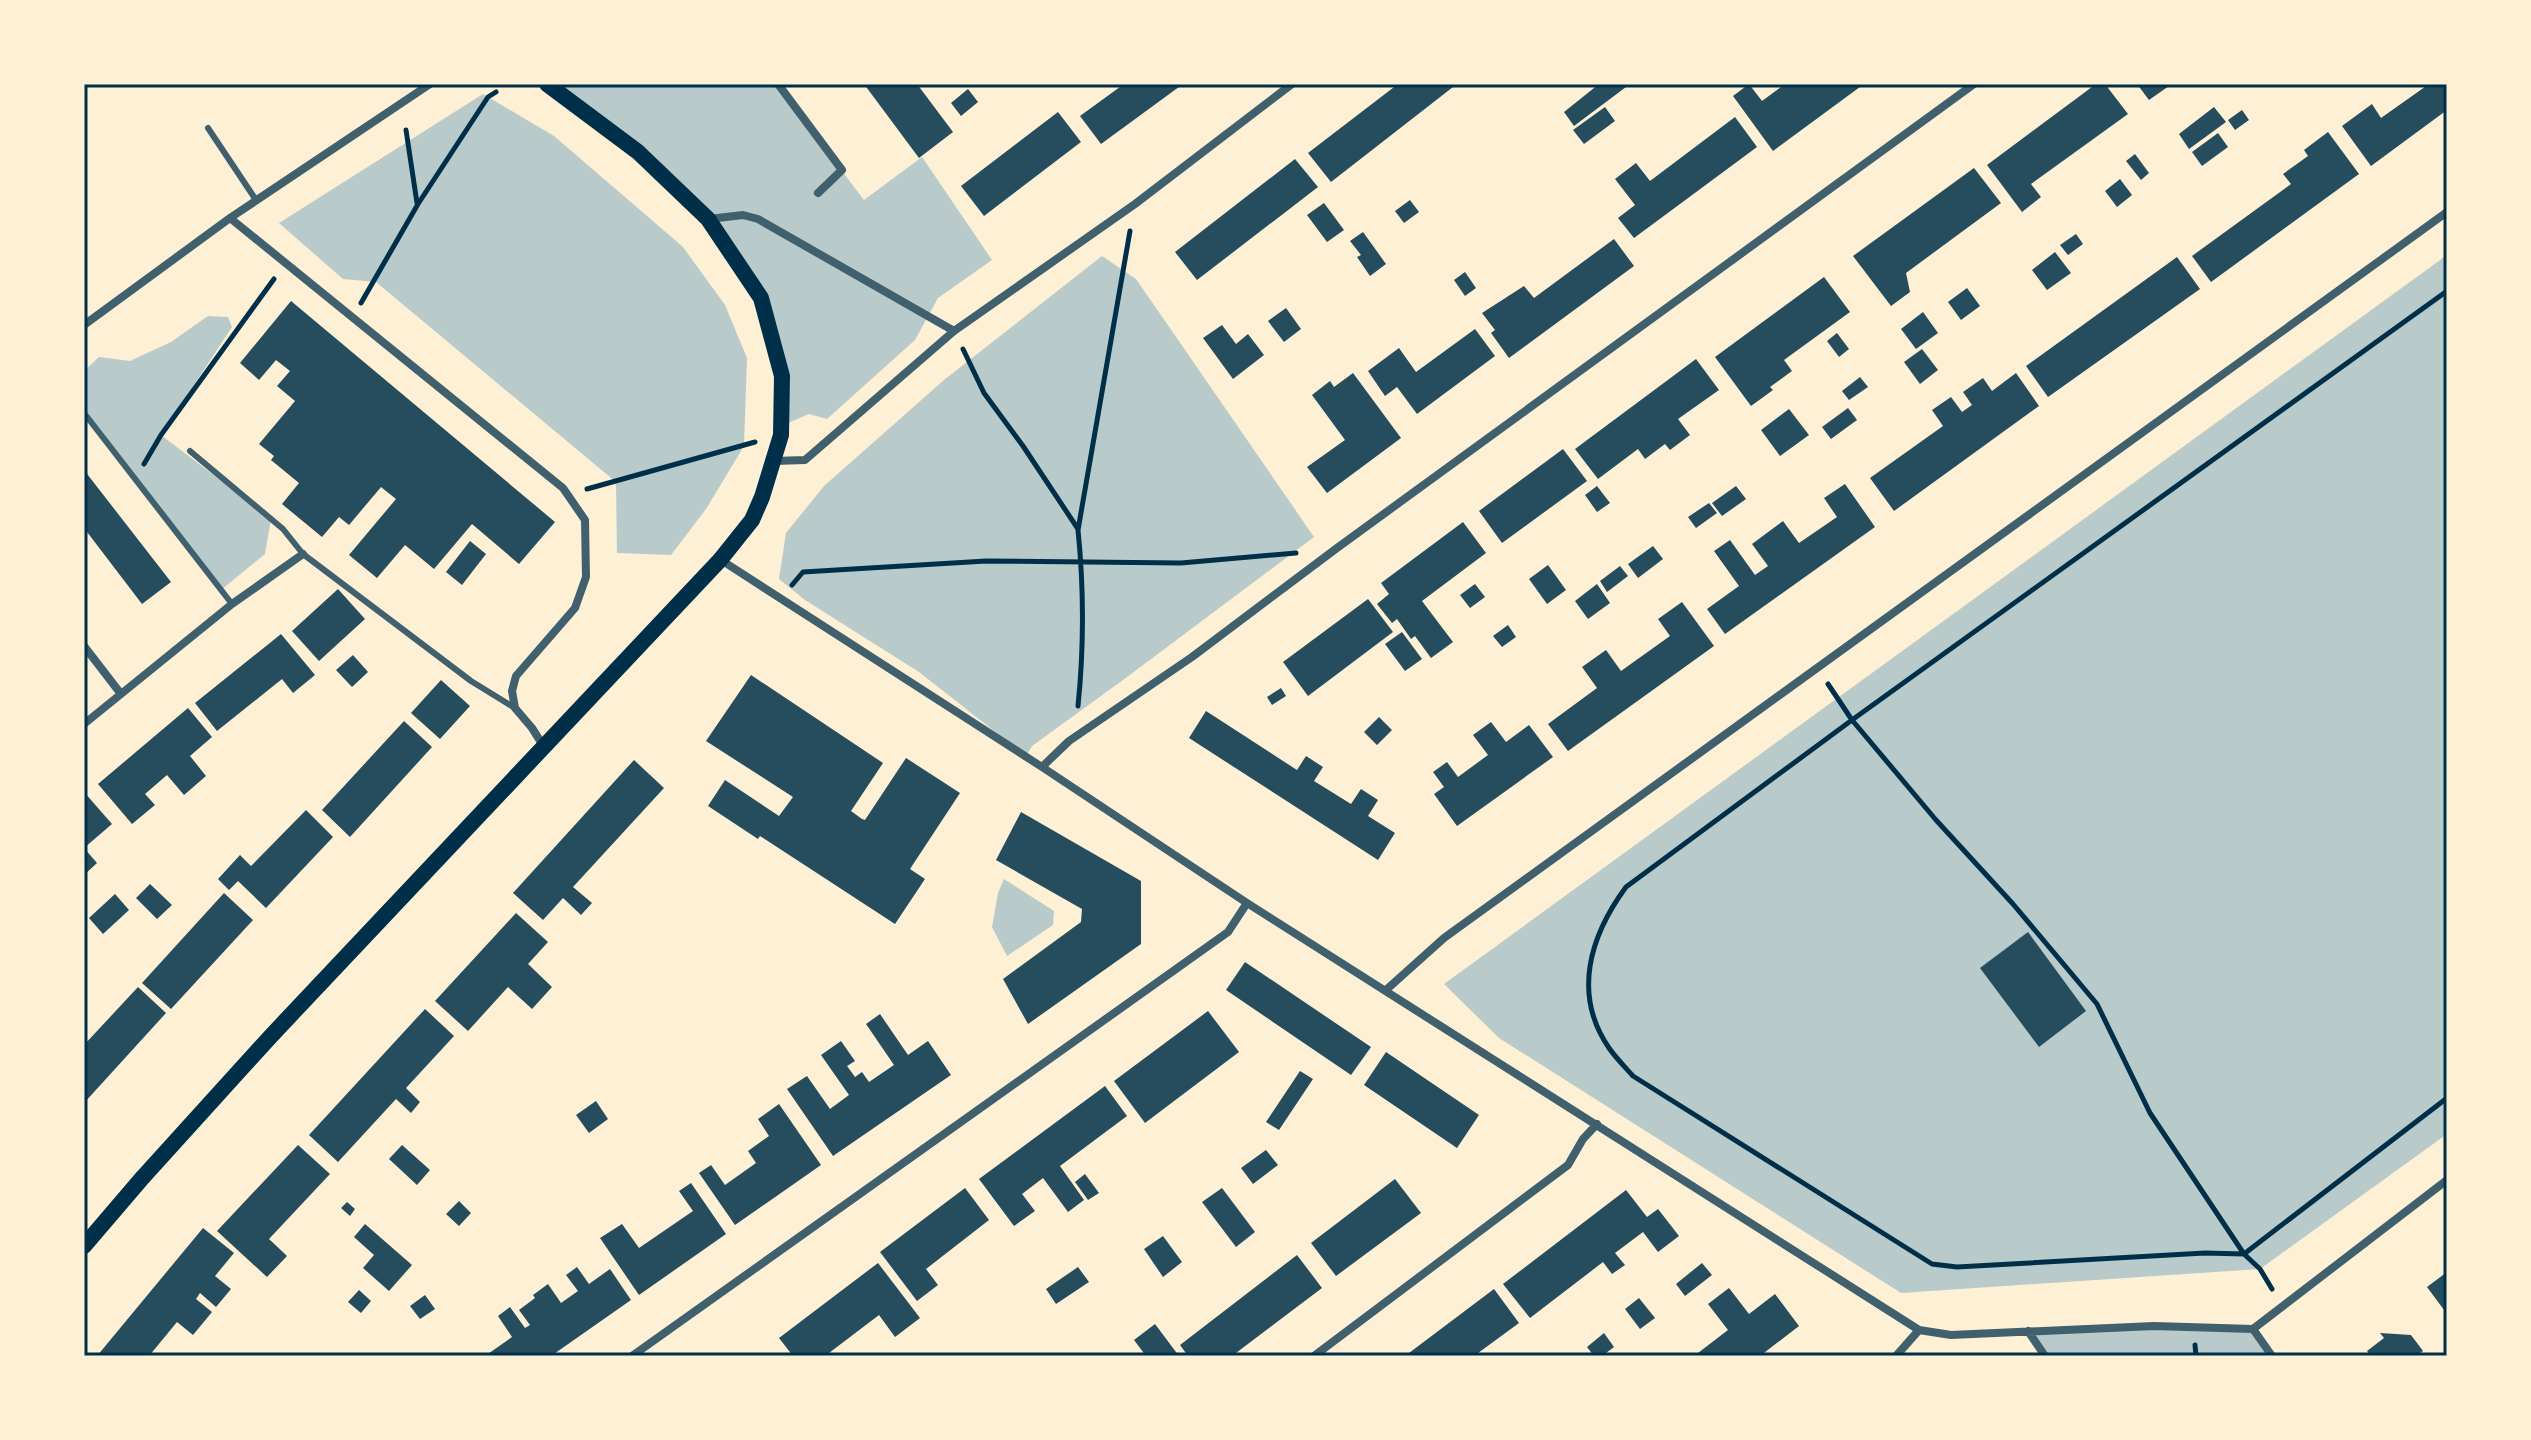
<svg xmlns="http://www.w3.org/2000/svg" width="2531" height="1440" font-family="'DM Sans',sans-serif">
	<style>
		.green { fill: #b9caca }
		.building { fill: #264d5e }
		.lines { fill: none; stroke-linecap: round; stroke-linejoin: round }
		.path { stroke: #003049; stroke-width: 5 }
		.service { stroke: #3f606c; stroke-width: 6 }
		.minor { stroke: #3f606c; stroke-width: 8 }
		.secondary { stroke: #003049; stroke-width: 16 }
		.neatline { fill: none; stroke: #003049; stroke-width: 3 }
	</style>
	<rect width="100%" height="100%" fill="#fdf0d5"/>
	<path class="green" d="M551,84H776L864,200L922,157L992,260L938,298L915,340L827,419L809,414L781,426L782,375L762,298L708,218Z
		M483,94L554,136L683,247L725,305L747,358L744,446L706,509L671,555L617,553L616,482L376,282L343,279L279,223Z
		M2447,255V1134L2260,1269L1901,1293L1499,1038L1444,984Z
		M1102,256L1136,279L1314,537L1123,680L1032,746L1026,756L919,672L805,600L779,579L786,533L824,486L944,380Z
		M208,316L228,317L232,327L161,435L271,519L265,554L221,590L84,414V371L99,357L130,361L171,342Z
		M1004,879L1054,911L1053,925L1007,956L992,927L998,893Z
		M2154,1327L2252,1330L2274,1356H2046L2030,1332Z"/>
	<path class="building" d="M864,84H917L953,132L919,158Z
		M1124,84H1183L1101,144L1080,116Z
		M1398,84H1451L1453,87L1331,182L1308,153Z
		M1599,84H1630L1574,126L1564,112Z
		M1749,84L1762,101L1785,84H1864L1773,151L1733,96Z
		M2096,84H2105L2128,114L2031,184L2041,197L2022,212L1987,165Z
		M2137,84H2168L2169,86L2149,100Z
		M2429,84H2447V110L2371,166L2342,126L2372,104L2381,118Z
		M968,89L978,102L961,116L951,103Z
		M1605,107L1615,121L1584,144L1573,130Z
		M2214,107L2226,122L2189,149L2179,134Z
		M2242,110L2249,120L2235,130L2228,120Z
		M1058,112L1081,142L984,216L961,186Z
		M1735,117L1757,147L1634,238L1618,218L1635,205L1615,179L1636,163L1650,181Z
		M2328,132L2359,174L2211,282L2192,256L2291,184L2283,174L2308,156L2304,150Z
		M2218,133L2228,147L2202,166L2192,152Z
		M2135,154L2149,173L2141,180L2126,161Z
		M1295,159L1318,187L1197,280L1175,252Z
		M1974,168L2001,203L1906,273L1910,292L1891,306L1853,256Z
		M2120,179L2132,195L2117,207L2105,191Z
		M1410,200L1419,212L1404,223L1395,211Z
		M1324,203L1344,230L1327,242L1307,215Z
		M1363,232L1386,264L1370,276L1357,257L1361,255L1350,241Z
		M2076,234L2083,244L2068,255L2060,245Z
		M1614,239L1634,266L1509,358L1491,333L1495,330L1482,313L1524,286L1534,298Z
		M2055,252L2071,273L2047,290L2032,270Z
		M2177,257L2200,289L2048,397L2026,366Z
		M1465,272L1476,288L1465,296L1454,280Z
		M1824,277L1850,312L1784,360L1792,371L1770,387L1773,390L1751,406L1715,357Z
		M1967,288L1980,306L1961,320L1948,302Z
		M291,301L555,522L519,564L472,524L434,569L405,545L377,578L349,555L396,499L381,487L349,525L339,517L322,537L282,504L299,483L271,460L274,456L259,444L295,401L277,386L290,371L276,360L259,380L240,363Z
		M1286,308L1301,329L1284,342L1268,321Z
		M1923,312L1938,333L1916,349L1901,329Z
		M1222,325L1236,344L1248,334L1264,355L1233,379L1203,338Z
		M1475,329L1495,356L1417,414L1397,387L1385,396L1368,371L1399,348L1416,372Z
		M1837,333L1849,349L1839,357L1827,341Z
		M1922,349L1938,370L1920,384L1904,362Z
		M1696,359L1719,390L1678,419L1690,435L1670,450L1665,444L1645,459L1638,449L1598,479L1575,449Z
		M1353,373L1401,438L1327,493L1307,467L1345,440L1312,395L1330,381L1334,387Z
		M2016,373L2039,406L1894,511L1870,478L1943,426L1932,410L1951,397L1962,412L1972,405L1963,392L1983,378L1992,391Z
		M1860,377L1868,387L1849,400L1842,391Z
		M1848,408L1857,420L1831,439L1822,427Z
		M1789,409L1809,435L1780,456L1761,430Z
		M1563,449L1587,481L1502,543L1479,511Z
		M84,470L171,582L142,604L84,528Z
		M1845,484L1875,527L1725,634L1707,609L1739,586L1714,551L1730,540L1755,575L1768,566L1752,544L1783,521L1799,543L1837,517L1824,498Z
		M1597,486L1610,503L1597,512L1585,495Z
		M1736,486L1746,499L1722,516L1712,503Z
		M1709,503L1717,513L1696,528L1688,517Z
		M1463,522L1486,553L1422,601L1453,642L1431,658L1415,636L1411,639L1397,619L1392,623L1377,604L1389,594L1381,583Z
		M470,541L486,554L462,585L446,572Z
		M1653,546L1663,559L1638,578L1628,564Z
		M1548,565L1566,590L1547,604L1529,579Z
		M1620,566L1628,576L1607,592L1600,581Z
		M1475,584L1485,597L1470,608L1460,595Z
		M1597,584L1610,603L1588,619L1575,601Z
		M338,589L365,619L319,661L292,631Z
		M1368,599L1393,632L1308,696L1283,662Z
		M1682,602L1714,646L1568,751L1548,724L1597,688L1582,667L1606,650L1621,671L1670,636L1658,619Z
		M1508,625L1516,637L1502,647L1493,636Z
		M1402,632L1422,659L1405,671L1385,644Z
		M281,634L315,675L293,693L282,679L217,731L195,703Z
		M353,655L368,672L352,687L336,670Z
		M751,675L883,763L851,811L862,819L865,820L906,758L960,793L910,869L925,879L895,924L760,836L758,839L708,806L725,780L779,816L793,797L706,741Z
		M441,680L470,706L440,739L411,713Z
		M1281,688L1286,696L1272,705L1267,697Z
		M188,708L212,737L190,756L206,776L184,795L167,775L145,794L155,805L132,824L98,784Z
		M1206,711L1297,770L1306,756L1323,767L1314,781L1351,804L1361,789L1378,800L1368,816L1395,833L1378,860L1189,738Z
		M1379,717L1392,730L1377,745L1364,732Z
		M404,721L432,747L350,837L322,810Z
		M1491,722L1506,742L1529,725L1553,757L1457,826L1434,794L1444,787L1433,772L1447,762L1458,777L1488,755L1473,735Z
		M634,760L664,788L573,887L592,903L581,915L563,898L543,920L513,893Z
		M84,792L112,824L84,848L97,863L84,875Z
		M306,810L333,837L266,908L238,881L229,890L218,879L240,855L251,866Z
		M1021,812L1141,881V944L1028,1024L1003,979L1081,922L1082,909L996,860Z
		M150,884L172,905L157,919L136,898Z
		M224,893L253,920L171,1009L142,983Z
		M115,894L129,910L103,934L89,918Z
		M516,913L548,942L528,964L552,987L532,1009L508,987L468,1031L435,1001Z
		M2028,932L2086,1011L2039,1047L1980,968Z
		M1245,962L1371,1047L1351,1075L1226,990Z
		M138,987L166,1013L84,1103V1045Z
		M425,1009L454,1036L406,1088L420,1102L411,1113L396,1099L338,1162L309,1135Z
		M1208,1011L1239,1052L1145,1123L1114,1081Z
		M880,1014L908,1055L928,1041L951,1075L833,1156L787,1089L807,1076L830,1109L849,1095L821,1055L841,1041L855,1061L847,1066L855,1077L862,1072L869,1082L894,1065L866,1024Z
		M1386,1052L1479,1115L1457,1148L1364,1085Z
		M1300,1071L1313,1079L1279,1130L1266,1122Z
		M1105,1086L1127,1116L1060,1166L1084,1200L1068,1212L1043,1178L1022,1194L1035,1211L1014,1226L979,1179Z
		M596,1101L608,1119L589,1133L576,1115Z
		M779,1104L821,1165L735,1225L699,1173L711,1165L725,1185L756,1163L748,1151L769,1136L758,1119Z
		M298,1145L330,1174L269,1239L287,1256L267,1277L217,1231Z
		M402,1145L430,1170L417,1185L389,1159Z
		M1266,1150L1278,1165L1253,1184L1241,1168Z
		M1085,1174L1099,1193L1088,1200L1075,1182Z
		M1395,1179L1421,1213L1336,1276L1311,1243Z
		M691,1183L726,1234L639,1295L600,1238L622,1224L639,1248L693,1211L679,1191Z
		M965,1188L989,1220L926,1269L938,1285L917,1301L880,1252Z
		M1222,1188L1255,1232L1236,1247L1202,1202Z
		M1626,1190L1647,1217L1658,1209L1679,1236L1658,1252L1643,1232L1615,1253L1625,1265L1612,1274L1603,1262L1530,1318L1503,1284Z
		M459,1201L471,1213L459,1226L446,1214Z
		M347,1202L355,1209L350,1216L341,1208Z
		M365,1224L412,1265L389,1291L363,1268L374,1255L354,1237Z
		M203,1228L234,1253L215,1276L231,1289L216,1307L200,1293L196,1299L212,1312L193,1335L177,1322L149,1356H97Z
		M1163,1236L1182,1262L1163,1277L1144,1249Z
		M1297,1255L1322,1288L1232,1356H1188L1180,1345Z
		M878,1263L920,1318L895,1337L879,1315L829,1353L832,1356H793L779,1338Z
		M1702,1263L1712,1275L1685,1296L1676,1284Z
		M577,1267L589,1284L610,1269L631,1300L551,1356H485L512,1337L498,1316L510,1307L525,1328L530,1325L519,1310L535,1298L533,1295L548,1284L561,1303L578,1291L566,1275Z
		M1078,1267L1089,1282L1056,1304L1046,1289Z
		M2447,1272V1314L2427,1287Z
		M1729,1288L1749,1314L1775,1294L1799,1326L1760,1356H1694L1728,1330L1708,1304Z
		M1494,1289L1519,1323L1474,1356H1405Z
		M359,1290L371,1301L361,1313L348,1302Z
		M425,1295L435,1309L420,1319L410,1306Z
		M1639,1298L1655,1318L1640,1329L1625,1309Z
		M1155,1324L1179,1356H1146L1134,1340Z
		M1604,1333L1614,1347L1602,1356H1594L1587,1347Z
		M2380,1333L2411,1335L2423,1351L2416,1356H2371L2367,1351L2384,1338Z"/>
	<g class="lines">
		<path class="path" d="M406,130L417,203
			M2447,291L1852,720L1626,887C1590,936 1572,994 1609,1048C1616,1058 1625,1067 1633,1076L1932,1264L1957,1267L2205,1253L2244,1254L2447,1098
			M361,303L418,204L488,97L496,92
			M963,349L984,393L1023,446L1078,529
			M144,464L161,435L274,279
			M587,489L755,442
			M792,585L803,572L986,561L1181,563L1296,553
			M1828,684L1852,720L1936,820L2013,904L2097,1004L2150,1113L2244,1254L2260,1269L2272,1289
			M1078,706C1084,647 1084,589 1078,530L1130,231
			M2195,1345L2196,1356"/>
		<path class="service" d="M208,128L256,200
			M84,413L232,604
			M190,451L283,529L303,554L471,681L515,708"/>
		<path class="minor" d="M778,84L842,170L818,193
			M230,218L563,488L585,520L586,577L575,608L516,676L512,691L515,708L532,728L544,747
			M709,219L743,215L758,219L954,331
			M84,325L230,218L430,84
			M774,461L805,460L954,331L1135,204L1292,84
			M721,560L1042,767L1247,903L1919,1330L1951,1335L2154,1326L2253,1329L2447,1180
			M84,646L121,694
			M84,724L232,604L303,554
			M1042,767L1069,741L1192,657L1337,548L1974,84
			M1386,990L1444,938L2447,212
			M2253,1329L2272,1356
			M2028,1331L2045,1356
			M632,1356L1228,932L1247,903
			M1314,1356L1568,1165L1583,1139L1597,1124
			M1896,1356L1919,1330"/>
		<path class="secondary" d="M84,1246L143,1177L270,1037L720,560L752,520L762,497L781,435L782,376L761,298L708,219L638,152L547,84"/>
	</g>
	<rect width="2531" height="1440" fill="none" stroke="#fdf0d5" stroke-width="172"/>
	<rect x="86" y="86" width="2359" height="1268" class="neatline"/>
</svg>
